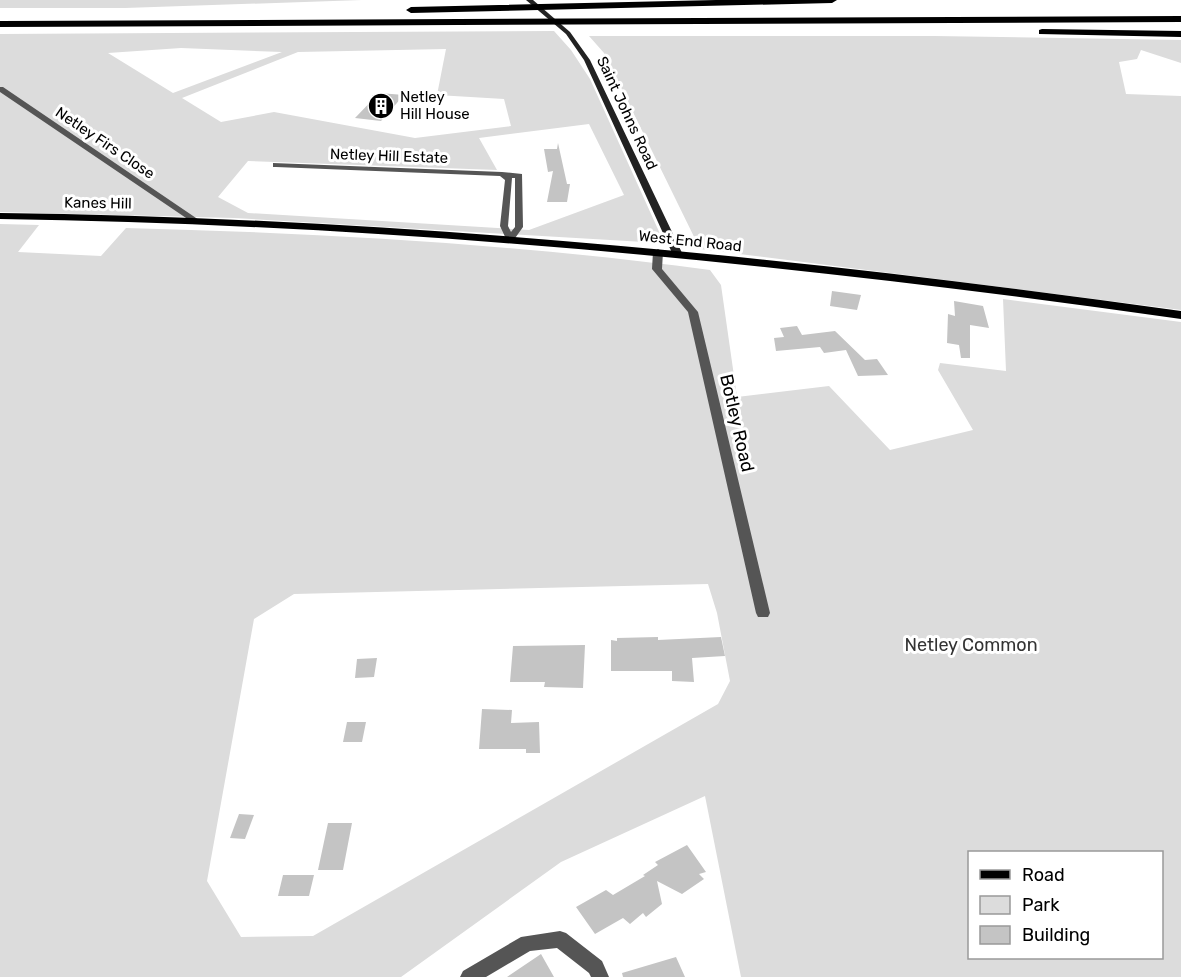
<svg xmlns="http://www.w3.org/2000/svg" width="1181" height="977" font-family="Rubik,sans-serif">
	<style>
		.green { fill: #dcdcdc; fill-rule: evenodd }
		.building { fill: #c4c4c4 }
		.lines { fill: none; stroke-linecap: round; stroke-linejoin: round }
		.street { fill: #555; fill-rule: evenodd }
		.secondary { fill: #222; fill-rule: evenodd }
		.primary { fill: #000; fill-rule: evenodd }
		.highway { fill: #000; fill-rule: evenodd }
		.labels { text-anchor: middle; stroke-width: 6; stroke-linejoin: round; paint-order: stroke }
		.far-poi-label { font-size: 15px; fill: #000; stroke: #fff; text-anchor: start }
		.far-street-label { font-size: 15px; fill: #000; stroke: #fff }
		.street-label { font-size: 18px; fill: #000; stroke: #fff }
		.park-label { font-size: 18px; fill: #333; stroke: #fff }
	</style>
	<rect width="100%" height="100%" fill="#fff"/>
	<path class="green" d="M0,0H362L125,8H0Z
		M554,31L571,50L590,79L661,236L644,242L234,218L0,212V34ZM181,48L282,52L173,93L108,53ZM446,49L437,95L504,99L511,126L415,138L274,112L221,122L182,98L298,52ZM589,124L624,195L529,230L248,213L218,197L248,161L497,170L479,138Z
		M589,36H934L1181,40V63L1141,50L1137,59L1119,62L1126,94L1181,96V310L700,249L604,53Z
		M0,224L39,225L18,252L101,256L126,228C321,233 517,244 710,270L721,285L737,397L829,386L890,450L973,430L938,370L940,363L1006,371L1003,299L1181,322V977H741L705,796L561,862L401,977H0ZM708,584L717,613L730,681L718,704L313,936L241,937L207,881L254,619L294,594ZM970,852H1162V958H970Z"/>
	<path class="building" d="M379,93L404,95L381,121L355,118Z
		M558,143L567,184H570L567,202H547L553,171L548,172L544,149H557Z
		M832,291L861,295L857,310L830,306Z
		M954,301L983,306L989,328L970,325V358H961L959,345L947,343L948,314L955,316Z
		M797,326L802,335L835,331L865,360L877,359L888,375L858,376L846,350L824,353L820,347L776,351L774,338L784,337L780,328Z
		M658,637V640L721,637L725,656L692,658L694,682L672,681V671H611V640L617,641V638Z
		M585,645L583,688L544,687L545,682H510L513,646Z
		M377,658L374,677L355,678L357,659Z
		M482,709L512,710L511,723L539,722L540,753H526V749H479Z
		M347,722H366L362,742H343Z
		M239,814L254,815L245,839L230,838Z
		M328,823H352L343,870H318Z
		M687,845L706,872L699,874L704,879L682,894L657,881L662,904L646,917L643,913L630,924L623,918L595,934L576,907L606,890L613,895L645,876L643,875L658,865L655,862Z
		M283,875H314L309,896H278Z
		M541,954L554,977H507Z
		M676,957L685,977H623L622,973Z"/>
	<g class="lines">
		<path class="street" d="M0,87H3L199,220L192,222L0,92Z
			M273,163L502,172L522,174L523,227L513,241H507L500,226L505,180L500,176L276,167H273ZM512,178H515V227L511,232L508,226Z
			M658,249L663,252L662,269L698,312L770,613L768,617H758L756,613L688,312L652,269L653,252Z
			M560,931L566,933L602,961L609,977H591L589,973L557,948L530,951L486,977H460L463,971L521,937Z"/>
		<path class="secondary" d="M526,0H533L570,32L590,60L683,255L681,257H675L673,255L584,60L566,34Z"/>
		<path class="primary" d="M0,213C396,218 789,256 1181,311V319C789,263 396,225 0,219Z"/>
		<path class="highway" d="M716,0H837L832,3L411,13L406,10L411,7Z
			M1181,16V22L0,27V21Z
			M1042,29L1181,31V37L1039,34V30Z"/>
	</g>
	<defs>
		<g id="building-disc" transform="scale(1.35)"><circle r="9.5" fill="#000" stroke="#fff"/><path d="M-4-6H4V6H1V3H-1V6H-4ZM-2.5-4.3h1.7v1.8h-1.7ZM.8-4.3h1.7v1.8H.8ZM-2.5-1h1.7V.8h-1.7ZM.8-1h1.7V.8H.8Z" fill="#fff"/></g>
	</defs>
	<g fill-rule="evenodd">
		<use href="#building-disc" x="381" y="106"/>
	</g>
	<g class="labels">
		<g class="far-poi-label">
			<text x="400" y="102">Netley<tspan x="400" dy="17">Hill House</tspan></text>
		</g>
		<g class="far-street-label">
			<text transform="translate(627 113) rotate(65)" y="5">Saint Johns Road</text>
			<text transform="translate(105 143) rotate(34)" y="5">Netley Firs Close</text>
			<text transform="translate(389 156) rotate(2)" y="5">Netley Hill Estate</text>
			<text transform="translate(98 203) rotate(1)" y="5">Kanes Hill</text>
			<text transform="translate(690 241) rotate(6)" y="5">West End Road</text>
		</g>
		<g class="street-label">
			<text transform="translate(737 423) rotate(77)" y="6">Botley Road</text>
		</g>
		<g class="park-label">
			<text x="971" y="651">Netley Common</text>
		</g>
	</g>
	<rect x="968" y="851" width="195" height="108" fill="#ffffff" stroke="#999999" stroke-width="1.5"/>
	<rect x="980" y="870" width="30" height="9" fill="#000000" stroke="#999999" stroke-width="1.5"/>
	<text x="1022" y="881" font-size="18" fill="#000000">Road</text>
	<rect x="980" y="896" width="30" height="18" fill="#dcdcdc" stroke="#999999" stroke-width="1.5"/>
	<text x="1022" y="911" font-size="18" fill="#000000">Park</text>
	<rect x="980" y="926" width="30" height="18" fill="#c4c4c4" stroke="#999999" stroke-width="1.5"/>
	<text x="1022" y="941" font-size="18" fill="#000000">Building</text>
</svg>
